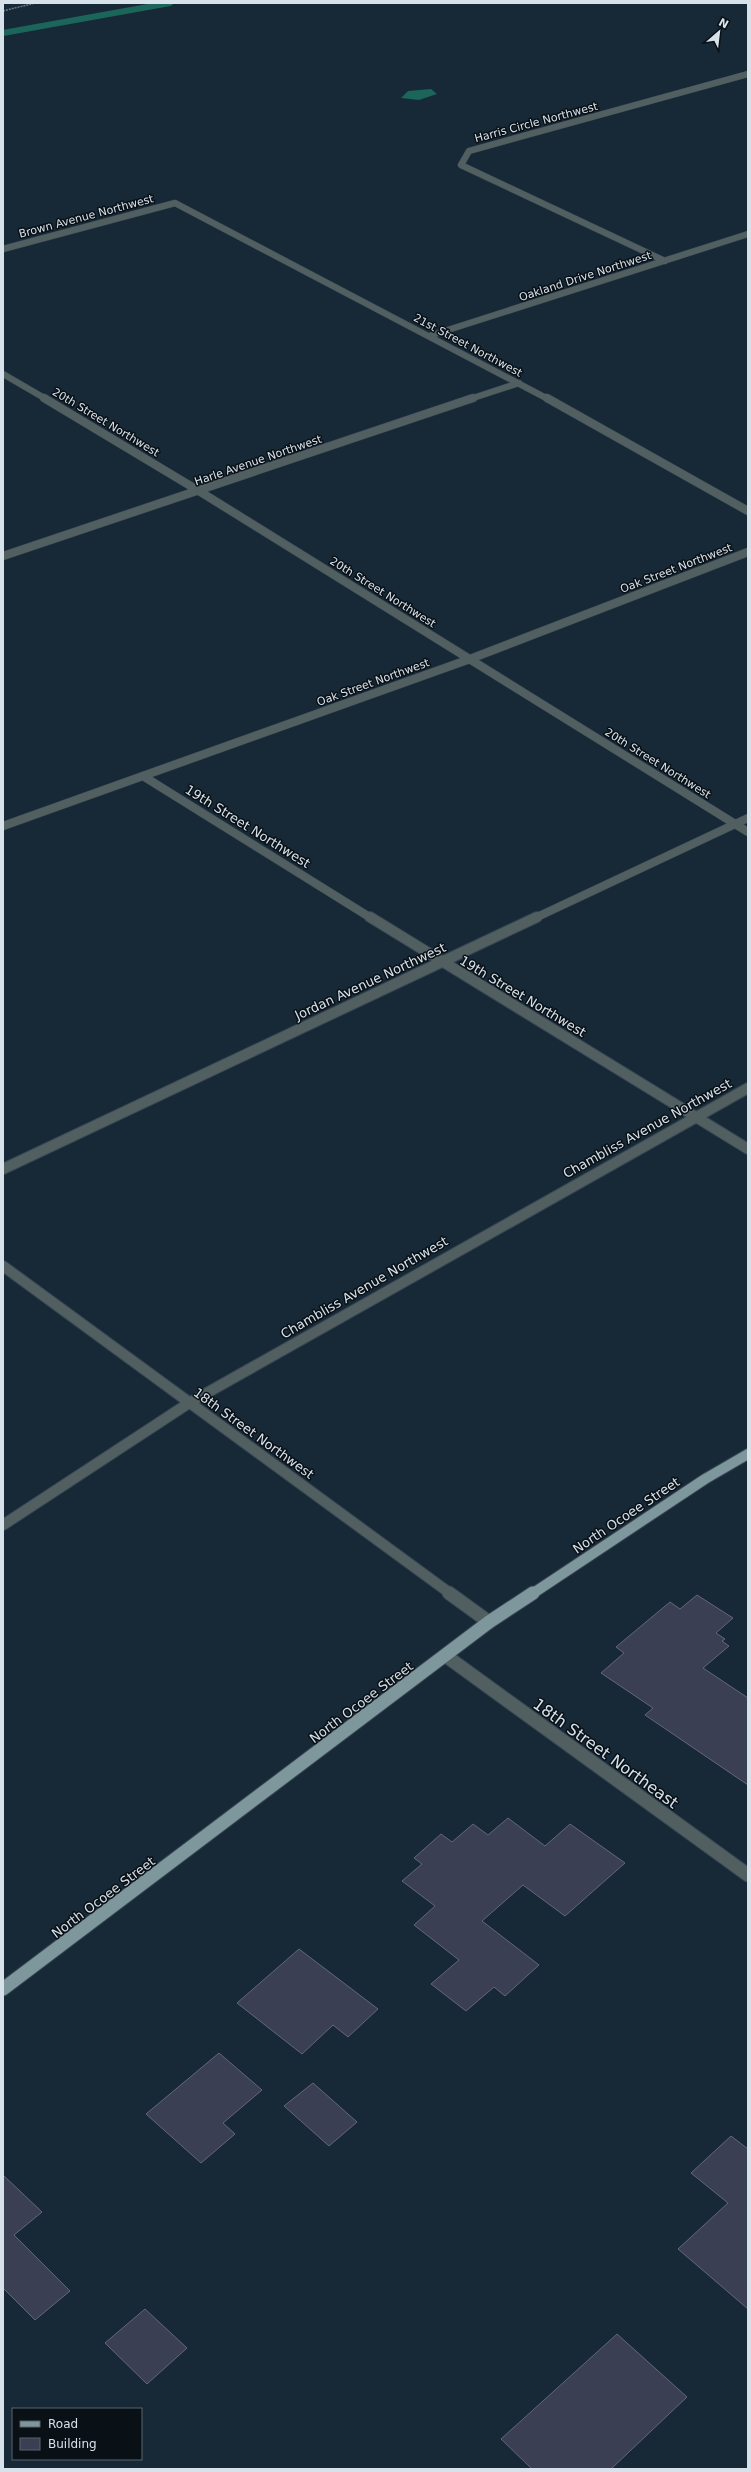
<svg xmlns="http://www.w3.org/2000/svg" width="751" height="2472" font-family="'DejaVu Sans',sans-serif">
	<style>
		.water { fill: #1b655a }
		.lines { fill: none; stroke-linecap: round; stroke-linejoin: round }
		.stream { stroke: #1b655a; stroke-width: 6 }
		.building { fill: #3b3f53; stroke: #63677d }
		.minor-far3-casing { stroke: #364653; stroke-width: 7 }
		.minor-far2-casing { stroke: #364653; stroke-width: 9 }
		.minor-far1-casing { stroke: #364653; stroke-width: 12 }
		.minor-casing { stroke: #364653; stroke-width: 15 }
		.major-far1-casing { stroke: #364653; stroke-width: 12 }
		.major-casing { stroke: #364653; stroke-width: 15 }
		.path { stroke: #6d7b87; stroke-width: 1.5; stroke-dasharray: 2 1; stroke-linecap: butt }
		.minor-far3 { stroke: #525f61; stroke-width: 6 }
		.minor-far2 { stroke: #525f61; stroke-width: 8 }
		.minor-far1 { stroke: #525f61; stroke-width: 10 }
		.minor { stroke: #525f61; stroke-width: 13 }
		.major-far1 { stroke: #7d979c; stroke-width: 10 }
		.major { stroke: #7d979c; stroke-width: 13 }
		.labels { text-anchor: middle; stroke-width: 3; stroke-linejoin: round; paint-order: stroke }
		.far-street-label { font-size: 11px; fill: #d6e1ea; stroke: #091016 }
		.street-label { font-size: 13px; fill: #d6e1ea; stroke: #091016 }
		.near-street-label { font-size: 16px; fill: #d6e1ea; stroke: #091016 }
	</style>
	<rect width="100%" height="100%" fill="#172836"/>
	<path class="water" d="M431,89L437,94L419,100L401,98L408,91Z"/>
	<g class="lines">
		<path class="stream" d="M3,33L170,3"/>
	</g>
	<path class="building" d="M697,1595L733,1618L716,1633L725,1639L722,1641L729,1646L703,1668L748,1698V1785L645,1715L653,1708L601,1673L624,1653L616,1647L670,1602L680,1609Z
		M508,1818L545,1846L570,1824L625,1863L565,1916L523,1885L482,1921L539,1965L505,1996L494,1987L466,2011L431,1984L459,1960L414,1925L435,1906L402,1881L422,1864L414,1858L441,1834L452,1842L473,1824L488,1835Z
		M299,1949L378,2009L348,2037L333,2025L302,2054L237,2003Z
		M219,2053L262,2090L223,2123L235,2134L201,2163L146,2114Z
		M313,2083L357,2122L329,2146L284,2106Z
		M731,2136L748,2149V2309L678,2249L728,2203L691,2173Z
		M3,2175L42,2212L14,2235L70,2291L35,2320L3,2288Z
		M145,2309L187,2348L147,2384L105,2343Z
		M617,2334L687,2397L611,2469H532L501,2439Z"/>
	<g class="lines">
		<g class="minor-far3-casing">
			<path id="minor-far3" d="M3,249L175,203L548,399
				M665,261L461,165L469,151L748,74
				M429,336L748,234
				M3,374L46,399
				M470,399L519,383"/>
		</g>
		<g class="minor-far2-casing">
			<path id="minor-far2" d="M44,398L199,491L748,832
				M547,398L748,511
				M3,556L473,398
				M143,776L371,918
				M3,826L470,659L748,552
				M535,918L748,818"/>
		</g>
		<g class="minor-far1-casing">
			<path id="minor-far1" d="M370,917L748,1149
				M3,1169L537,917
				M3,1266L451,1594
				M3,1525L189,1403L748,1088"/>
		</g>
		<g class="minor-casing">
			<path id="minor" d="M449,1593L489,1622
				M446,1656L748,1875"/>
		</g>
		<g class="major-far1-casing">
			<path id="major-far1" d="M532,1594L705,1479L748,1454"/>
		</g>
		<g class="major-casing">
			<path id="major" d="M3,1989L489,1622L533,1593"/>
		</g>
		<path class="path" d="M3,11L35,3"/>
		<use href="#minor-far3" class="minor-far3"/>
		<use href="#minor-far2" class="minor-far2"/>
		<use href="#minor-far1" class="minor-far1"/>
		<use href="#minor" class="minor"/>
		<use href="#major-far1" class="major-far1"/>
		<use href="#major" class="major"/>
	</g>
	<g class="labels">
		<g class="far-street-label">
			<text transform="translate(536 122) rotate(-15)" y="4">Harris Circle Northwest</text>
			<text transform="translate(86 216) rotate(-15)" y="4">Brown Avenue Northwest</text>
			<text transform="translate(585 276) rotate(-18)" y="4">Oakland Drive Northwest</text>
			<text transform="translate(468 345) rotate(28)" y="4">21st Street Northwest</text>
			<text transform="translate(106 422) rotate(31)" y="4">20th Street Northwest</text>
			<text transform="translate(258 460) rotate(-19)" y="4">Harle Avenue Northwest</text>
			<text transform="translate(676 568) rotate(-21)" y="4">Oak Street Northwest</text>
			<text transform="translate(383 592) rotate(32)" y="4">20th Street Northwest</text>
			<text transform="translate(373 682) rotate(-20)" y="4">Oak Street Northwest</text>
			<text transform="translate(658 763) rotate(32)" y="4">20th Street Northwest</text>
		</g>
		<g class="street-label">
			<text transform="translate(248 826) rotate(32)" y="5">19th Street Northwest</text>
			<text transform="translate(370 981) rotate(-25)" y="5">Jordan Avenue Northwest</text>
			<text transform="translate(523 996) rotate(31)" y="5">19th Street Northwest</text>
			<text transform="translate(647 1128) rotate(-29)" y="5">Chambliss Avenue Northwest</text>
			<text transform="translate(364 1287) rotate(-30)" y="5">Chambliss Avenue Northwest</text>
			<text transform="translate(254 1433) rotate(36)" y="5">18th Street Northwest</text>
			<text transform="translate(626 1515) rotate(-34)" y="5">North Ocoee Street</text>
			<text transform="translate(361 1702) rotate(-37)" y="5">North Ocoee Street</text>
			<text transform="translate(103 1897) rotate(-37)" y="5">North Ocoee Street</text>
		</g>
		<g class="near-street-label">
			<text transform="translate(606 1753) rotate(36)" y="6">18th Street Northeast</text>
		</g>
	</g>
	<rect width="751" height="2472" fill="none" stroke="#d6e1ea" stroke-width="8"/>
	<rect x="12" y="2408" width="130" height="52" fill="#091016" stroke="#5b646b"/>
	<rect x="20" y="2421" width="20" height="6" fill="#7d979c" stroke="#5b646b"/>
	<text x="48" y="2428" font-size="12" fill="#d6e1ea">Road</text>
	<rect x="20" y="2438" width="20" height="12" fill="#3b3f53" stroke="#5b646b"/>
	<text x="48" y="2448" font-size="12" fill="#d6e1ea">Building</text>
	<g transform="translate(719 32) rotate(28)" stroke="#091016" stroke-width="3" paint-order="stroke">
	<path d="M0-3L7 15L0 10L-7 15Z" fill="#d6e1ea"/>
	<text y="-6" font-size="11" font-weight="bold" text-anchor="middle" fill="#d6e1ea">N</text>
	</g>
</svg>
